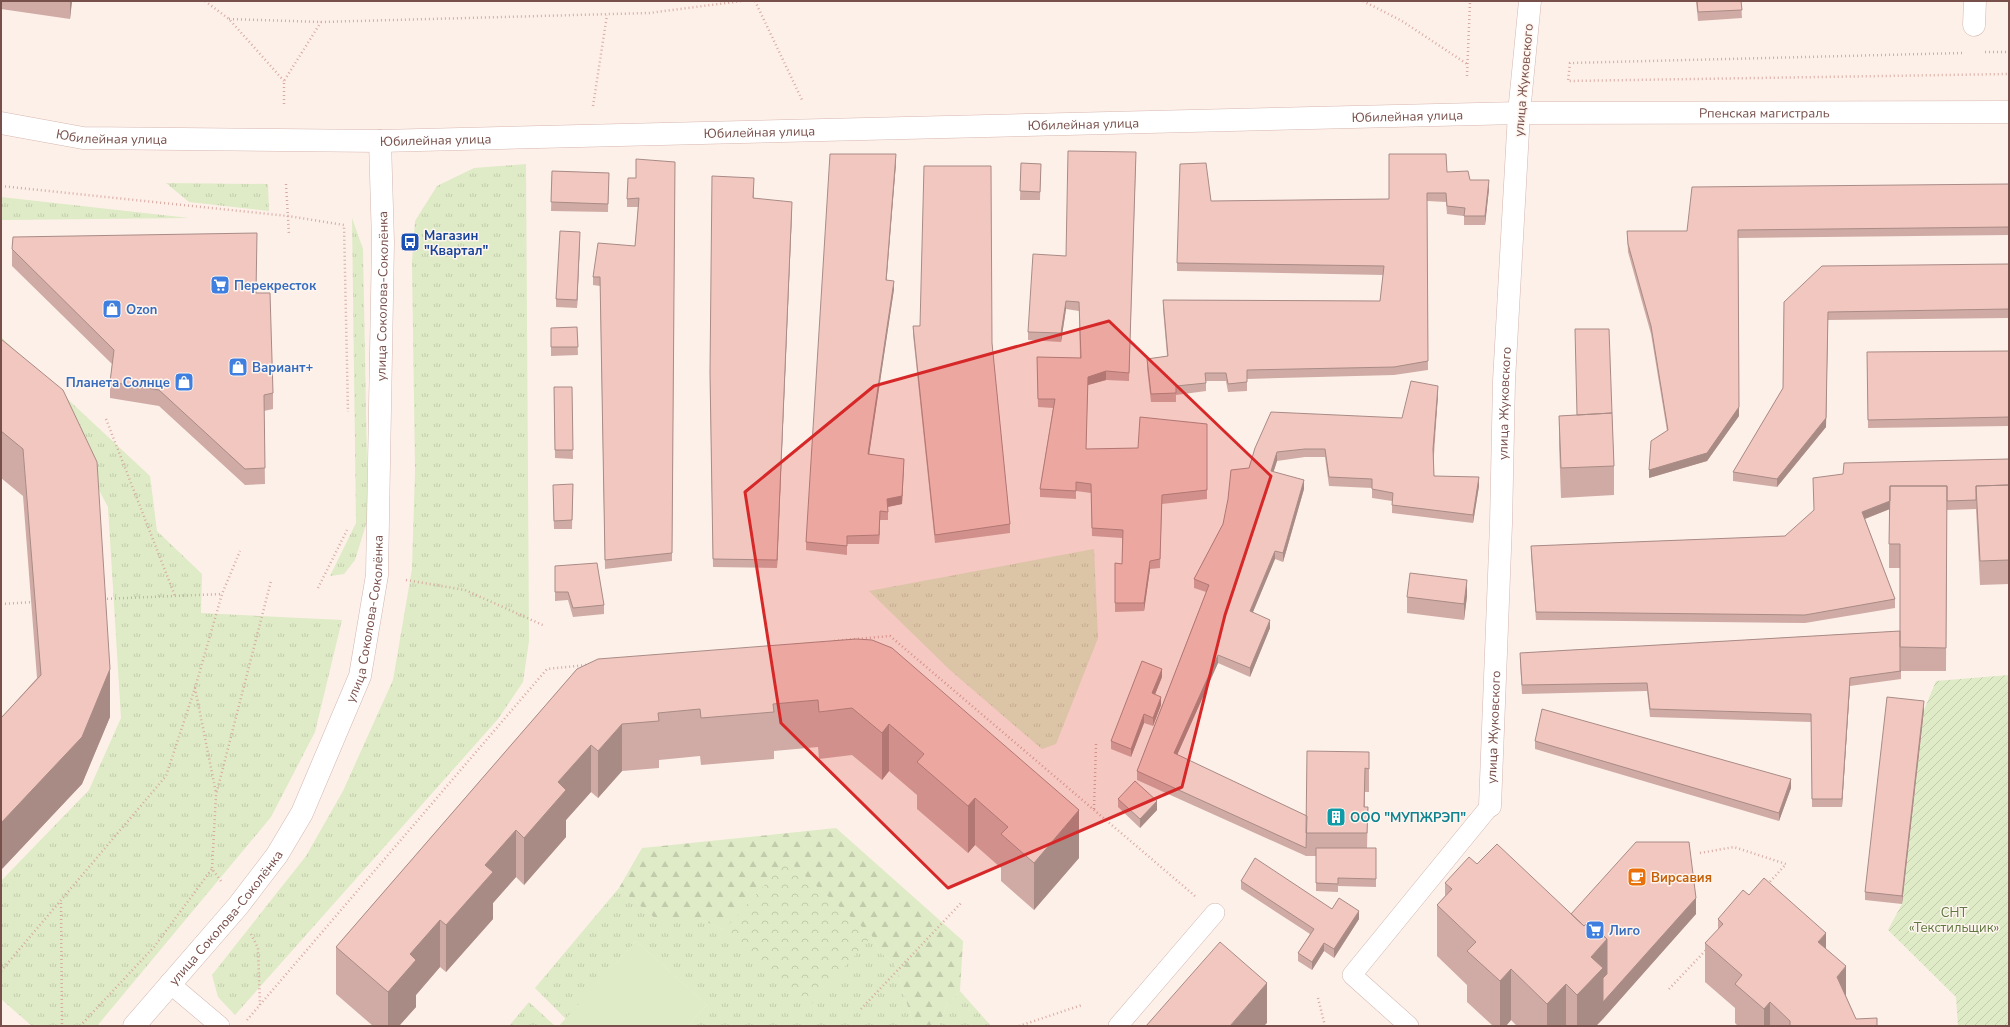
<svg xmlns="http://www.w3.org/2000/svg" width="2010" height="1027" font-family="'Nunito Sans',sans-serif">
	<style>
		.grass { fill: url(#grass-tufts) }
		.forest { fill: url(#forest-firs) }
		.park { fill: url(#park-crowns) }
		.garden { fill: url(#garden-furrows) }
		.pitch { fill: #deebc6 }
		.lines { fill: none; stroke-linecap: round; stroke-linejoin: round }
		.service-casing { stroke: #d2b7b0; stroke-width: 20 }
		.minor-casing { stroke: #d2b7b0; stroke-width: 23 }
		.tertiary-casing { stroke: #d2b7b0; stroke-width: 23 }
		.secondary-casing { stroke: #d7b7b0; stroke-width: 23 }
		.path { stroke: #d8aaa2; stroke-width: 2.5; stroke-dasharray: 1 3; stroke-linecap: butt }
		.service { stroke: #fff; stroke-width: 19 }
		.minor { stroke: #fff; stroke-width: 22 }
		.tertiary { stroke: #fff; stroke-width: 22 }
		.secondary { stroke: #fff; stroke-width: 22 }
		.wall { fill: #d0aba5 }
		.shaded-wall { fill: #a98b86 }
		.building { fill: #f2c7c0; stroke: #a98b86 }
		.marked { fill: #d62828; fill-opacity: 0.2; stroke: #d62828; stroke-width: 3; stroke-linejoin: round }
		.labels { text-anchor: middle; stroke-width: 3; stroke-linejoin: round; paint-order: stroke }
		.street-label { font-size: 13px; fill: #78504b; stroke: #fff5ef }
		.transit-label { font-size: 13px; font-weight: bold; fill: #164399; stroke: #fff5ef; text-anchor: start }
		.shop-label { font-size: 13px; font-weight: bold; fill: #366cbe; stroke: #fff5ef; text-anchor: start }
		.culture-label { font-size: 13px; font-weight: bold; fill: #0d838f; stroke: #fff5ef; text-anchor: start }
		.food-label { font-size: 13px; font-weight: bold; fill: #c56008; stroke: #fff5ef; text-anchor: start }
		.park-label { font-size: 13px; fill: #5e7740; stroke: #fff5ef }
	</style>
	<defs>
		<pattern id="grass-tufts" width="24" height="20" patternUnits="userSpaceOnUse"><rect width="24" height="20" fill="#deebc6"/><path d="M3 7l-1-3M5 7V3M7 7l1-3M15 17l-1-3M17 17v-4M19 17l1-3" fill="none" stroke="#c2cbac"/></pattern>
		<pattern id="forest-firs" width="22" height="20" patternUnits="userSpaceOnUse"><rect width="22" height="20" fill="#deebc6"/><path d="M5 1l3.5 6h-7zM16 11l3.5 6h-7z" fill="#c2cbac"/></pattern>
		<pattern id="park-crowns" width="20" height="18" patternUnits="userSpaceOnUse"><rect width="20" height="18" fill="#deebc6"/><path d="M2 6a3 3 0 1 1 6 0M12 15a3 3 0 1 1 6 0" fill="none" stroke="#c2cbac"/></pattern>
		<pattern id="garden-furrows" width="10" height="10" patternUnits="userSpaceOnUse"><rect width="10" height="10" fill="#deebc6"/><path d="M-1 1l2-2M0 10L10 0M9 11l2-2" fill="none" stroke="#c2cbac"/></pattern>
	</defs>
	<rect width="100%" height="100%" fill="#fdf0e8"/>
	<path class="grass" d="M526,164L529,641L523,682L498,719L235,1015L218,997L212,975L306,856L343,791L393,680L412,569L415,471L412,262L415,221L437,186L474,168Z
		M166,183L268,184L269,211L189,202Z
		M1,197L189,218L1,220Z
		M352,218L363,249L368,518L355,560L344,574L330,576L356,523Z
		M1,337L150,476L157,531L202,574L201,613L342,620L315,732L271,817L97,1026H32L1,999V881L89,790L121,718L108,507L70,436L1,376Z
		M1094,549L1098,638L1056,744L1042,749L950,670L869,591Z
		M787,860L872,936L879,952L894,962L914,1026H688L707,1005L636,941L566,1019L535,988L619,888L656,919H700L724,930Z
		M960,991L991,1026H939L946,1007Z
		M529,1002L555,1026H509Z"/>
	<path class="forest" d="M836,828L963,941L960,991L946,1007L939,1026H914L894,962L879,952L872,936L787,860L724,930L700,919H656L619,888L642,848Z"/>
	<path class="park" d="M787,860L872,936L809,1007L724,930Z"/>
	<path class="garden" d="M2009,675V1026H1958L1956,997L1888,930L1902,904L1924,710L1936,681Z"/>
	<path class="pitch" d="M636,941L707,1005L688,1026H559Z"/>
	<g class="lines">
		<g class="service-casing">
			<path id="service" d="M169,983L220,1026
				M1118,1026L1215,913
				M1409,1026L1352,975L1490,806"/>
		</g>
		<g class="minor-casing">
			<g id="minor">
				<path d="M1974,25L1975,1"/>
				<path id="s1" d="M1490,806L1501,524L1504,381L1519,113"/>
			</g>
		</g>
		<g class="tertiary-casing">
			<g id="tertiary">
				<path d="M1519,113L1530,1"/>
				<path id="s2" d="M134,1026L238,906L277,855L302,813L360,676L377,575L383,242L380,141"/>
			</g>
		</g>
		<g class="secondary-casing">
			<g id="secondary">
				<path id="s3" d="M1,123L83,138L380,141L1519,113L2009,112"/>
			</g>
		</g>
		<path class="path" d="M205,1L229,19L284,81
			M755,1L803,102
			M1363,1L1402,21L1467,64
			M229,19L321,22L649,13L742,1
			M1985,52H2009
			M1962,53L1570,63L1568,81L2009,74
			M1467,76L1470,1
			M284,104V81L321,22
			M593,106L607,15
			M286,184L289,235
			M1,186L288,216L344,225L348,412
			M106,419L175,596
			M406,580L465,590L545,626
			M318,588L347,530
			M103,599L222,594
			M1,604L32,602
			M834,641L890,636L1195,896
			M195,688L216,793
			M1094,809L1096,744
			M1700,853L1734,847L1786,864L1768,884
			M221,881L212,869L216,795L271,581
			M61,903L62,1026
			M251,934L258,948L260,1005
			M1,971L166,776L195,688L222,594L240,551
			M1669,989L1707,949
			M1318,998L1325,1026
			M861,1009L962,902
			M247,1020L547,669L586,665
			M80,1026L154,947L212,869
			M1019,1026L1082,1005"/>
		<use href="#service" class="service"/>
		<use href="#minor" class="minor"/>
		<use href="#tertiary" class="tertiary"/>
		<use href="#secondary" class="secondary"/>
	</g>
	<path class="wall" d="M1,1H72L70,19L1,9Z
		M1696,1H1741L1742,18L1698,21Z
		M1136,160L1129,381L1106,380L1088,385L1086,449L1138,448L1207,424V499L1162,504L1160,568L1150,569L1144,611L1115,612V563L1122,564V538L1092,536L1091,493L1076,491V499L1040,497V489L1053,408L1038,407L1037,357L1080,358L1079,311L1066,309L1061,342L1028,340V332Z
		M675,162L672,561L605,569L600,286L593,285V277L635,246L638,207H627V199L636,178Z
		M896,163L886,280L894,289L869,454L904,468L902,504L888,507V520H880L879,544H847V555L806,550V542Z
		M1021,163L1041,164L1040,200H1020Z
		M552,171L609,173L608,212L551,211Z
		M1447,172L1489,189L1485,225H1464V216L1447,214L1446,202L1427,201L1428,370L1394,375L1247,379V391L1228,392L1226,381H1206V391L1176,395V402H1151L1147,368V359L1167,356L1163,309V300L1380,301L1383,275L1177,271V263L1211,201L1389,199Z
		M2009,184V235L1738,238L1739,416L1707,461L1649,478L1667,431L1651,334L1628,252L1627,231H1687Z
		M754,187V198L792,211L777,568L713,567L710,381Z
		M580,240L577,308L556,307V299Z
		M12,249L256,293L273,393V409L264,411L265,484L245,485L159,406L110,398V382L112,364L12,266Z
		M2009,264V318L1828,320L1826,427L1777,487L1733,481V472L1783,388L1784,302Z
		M913,326H920L992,343L1010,524V533L935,543L913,335Z
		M577,327L578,355L551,356V328Z
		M1,339L110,717L82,784L1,870V718L37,678L23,496L1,478Z
		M2009,351V426L1868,428L1867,352Z
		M554,387H572L573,459L555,458Z
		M1438,395L1434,455V476L1479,486L1473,523L1392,513V501L1372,498V488L1329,486L1325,457H1305L1277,461L1273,472L1304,489L1283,562L1275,559L1253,612L1270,628L1250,677L1218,663L1177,755L1307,816L1369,752V792H1365V807H1368L1367,848H1376V887L1338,886V892L1316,891V856H1306L1137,780V771L1206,592L1194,588V579L1223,524L1249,468L1255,448L1402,418Z
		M1612,413L1614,466V495L1561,498L1559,445V416Z
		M2009,459V584L1980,585L1976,509L1947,510L1946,671H1901V679L1850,686L1842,807H1812L1811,722L1650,717L1647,691L1522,694L1520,661V653L1900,631V568H1889V509L1865,519L1895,599V608L1805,623L1536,620L1531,555V546L1785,536Z
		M573,484L572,529H554L553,494Z
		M555,566L604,605V614L573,617L568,600L555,601Z
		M1467,596L1464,620L1407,613V597Z
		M856,639L1079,858L1034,910L1001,881V868L975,845L968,853L917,809V795L889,771L882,780L852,755L819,759L818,747L774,751V759L701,765L700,756L659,760V768L622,771L598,798L591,792L566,820V837L524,885L516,877L493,903V919L446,972L440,967L416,995V1007L399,1026H373L336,994V947L577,669Z
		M1162,677L1155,694L1161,705L1153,726L1144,723L1131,757L1111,749V741Z
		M1924,710L1902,904L1865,900V892Z
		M1535,741L1791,788L1779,821L1535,749Z
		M1118,799L1157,810L1140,828L1118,807Z
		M1477,864L1571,914H1696L1596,1026H1517L1511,1020L1506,1026H1493L1467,1002V985L1437,956V905L1445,896V883Z
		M1241,881L1332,909L1359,919L1334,958L1324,951L1312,970L1298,961V953L1310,934L1241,889Z
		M1749,895L1826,949L1856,1019L1877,1026H1738L1735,1023V1008L1705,982V943L1718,930V919Z"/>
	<path class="shaded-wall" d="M70,1H72L70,19Z
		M896,154V163L886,288V280Z
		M1489,180V189L1485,225V216Z
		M792,202V211L777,568V560Z
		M580,232V240L577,308V300Z
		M894,281V289L868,462V454Z
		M1066,301V309L1061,342V333Z
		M1828,312L1826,427L1777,487V479Z
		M1106,371V380L1088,385V377Z
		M1438,386V395L1433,457V449Z
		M1739,407V416L1707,461L1649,478V470Z
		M1277,452V461L1271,480V471Z
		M904,459L902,504L887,507V499Z
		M1479,477V486L1473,523V515Z
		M1304,480V489L1283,562V553Z
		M1890,501V509L1862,520V512Z
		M880,511V520L879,544V535Z
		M1275,551V559L1250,619V611Z
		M1150,561V569L1144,611V603Z
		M1467,580V596L1464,620V604Z
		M1270,620V628L1250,677V668Z
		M1218,655V663L1174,762V753Z
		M110,669V717L82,784L1,870V823Z
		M1162,669V677L1152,702V693Z
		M1850,678V686L1842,807V799Z
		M1161,697V705L1153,726V718Z
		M1924,701V710L1902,904V896Z
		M1144,714V723L1131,757V749Z
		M622,724V771L598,798V751Z
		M889,724V771L882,780V733Z
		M591,745V792L566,820V837L524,885V838L558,782Z
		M1791,779V788L1779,821V813Z
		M975,798V845L968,853V806Z
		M1157,801V810L1140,828V819Z
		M1079,810V858L1034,910V863Z
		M516,830V877L493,903V919L446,972V925L485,865Z
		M1696,898V914L1603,1019L1596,1026H1577V995L1591,957L1607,939Z
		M1359,911V919L1334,958V949Z
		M440,920V967L416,995V1007L399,1026H388V992L410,954Z
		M1826,933V972L1818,942Z
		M1324,943V951L1312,970V962Z
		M1846,966V1005L1837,977Z
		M1511,969V1020L1506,1026H1500V981Z
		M1267,983V1023L1264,1026H1230Z
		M1566,984V1026H1547V1004Z
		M1770,1002V1026H1764V1009Z"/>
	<path class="building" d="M1697,1H1741L1742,10L1698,12Z
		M1068,151L1136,152L1129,373L1106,371L1088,377L1086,449L1138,448L1140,417L1207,424V490L1162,495L1160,559L1150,561L1144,603H1115V563L1122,564L1123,530L1092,528L1091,484L1076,482V491L1040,489L1055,399H1038L1037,357L1081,358L1079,302L1066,301L1061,333L1028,332L1033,254L1066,256Z
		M830,154H896L886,280L894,281L868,454L904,459L902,496L887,499L888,512L880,511L879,535L847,536V546L806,542Z
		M1389,154H1446L1447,172L1468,171L1470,180H1489L1485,216H1464L1465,208L1447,206L1446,193H1427L1428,361L1394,367L1247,370V382L1228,384L1226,373H1205L1206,383L1176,386V393L1151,394L1147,359L1168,356L1163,300L1380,301L1384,266L1177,263L1180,164L1206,163L1211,201L1389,199Z
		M636,159L675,162L672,553L605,560L600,277H593L598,243L635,246L639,198L627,199L628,178H636Z
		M1021,163L1041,164L1040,192L1020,191Z
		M924,166H991L992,343L1010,524L935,535L913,326H920Z
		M552,171L609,173L608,204L551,202Z
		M712,176L754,178L753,198L792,202L777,560L713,559L710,373Z
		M2009,184V227L1738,230L1739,407L1707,453L1649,470L1651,441L1668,430L1651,326L1628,244L1627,231H1687L1692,187Z
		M560,231L580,232L577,300L556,299Z
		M257,233L256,293H270L273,393L264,395L265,468L245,469L159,390L110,382L114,350L12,249L13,237Z
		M2009,264V309L1828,312L1826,418L1777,479L1733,472L1783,388L1784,302L1822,266Z
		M577,327L578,347H551V328Z
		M1575,329H1609L1612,413L1577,415Z
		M1,339L63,390L97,462L110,669L82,737L1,823V718L41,675L23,449L1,431Z
		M2009,351V417L1868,420L1867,352Z
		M1411,381L1438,386L1433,449L1434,476L1479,477L1473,515L1392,505L1393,493L1372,489V479L1329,477L1325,449H1305L1277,452L1271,471L1304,480L1283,553L1275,551L1250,611L1270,620L1250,668L1218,655L1174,753L1307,816L1306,848L1137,771L1209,585L1194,579L1223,524L1228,499L1231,470L1249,468L1255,448L1271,412L1402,418Z
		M554,387H572L573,450H555Z
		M1612,413L1614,466L1561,468L1559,416Z
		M2009,459V485L1976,486V500L1947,501V486H1890V501L1862,512L1895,599L1805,615L1536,612L1531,546L1785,536L1814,510L1813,478L1843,474L1844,463Z
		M573,484L572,520L554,521L553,485Z
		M2009,485V560L1980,561L1976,486Z
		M1890,486H1947L1946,648L1900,647V544H1889Z
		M597,563L604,605L573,608L568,592H555V566Z
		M1410,573L1467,580L1464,604L1407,597Z
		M1900,631V671H1901L1850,678L1842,799H1812L1811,714L1650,709L1647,683L1522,685L1520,653Z
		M856,639L872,640L892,648L1079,810L1034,863L1001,834L1008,827L975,798L968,806L917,762L924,754L889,724L882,733L852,708L819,712L818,700L773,704L774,712L701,718L700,709L658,713L659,721L622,724L598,751L591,745L558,782L566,790L524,838L516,830L485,865L493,872L446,925L440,920L410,954L416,960L388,992L336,947L577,669L598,659Z
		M1142,661L1162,669L1152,693L1161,697L1153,718L1144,714L1131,749L1111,741Z
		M1887,697L1924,701L1902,896L1865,892Z
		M1542,709L1791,779L1779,813L1535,741Z
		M1307,751L1369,752V769L1365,768L1364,807H1368L1367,833H1306Z
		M1135,781L1157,801L1140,819L1118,799Z
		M1636,842H1689L1696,898L1603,1002V978L1607,974V939L1588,922L1584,926L1571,914Z
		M1497,844L1584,926L1588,922L1607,939L1591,957L1603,968L1577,995L1566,984L1547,1004L1511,969L1500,981L1467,951L1476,942L1437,905L1452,889L1445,883L1469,857L1477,864Z
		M1316,848H1376V879L1338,878V884L1316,883Z
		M1255,858L1332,909L1339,898L1359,911L1334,949L1324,943L1312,962L1298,953L1314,929L1241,881Z
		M1764,878L1826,933L1818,942L1846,966L1837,977L1856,1019L1877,1018V1026H1790V1021L1770,1002L1764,1009L1735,984L1742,975L1705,943L1723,924L1718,919L1743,890L1749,895Z
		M1220,942L1267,983L1230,1026H1146Z"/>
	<path class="marked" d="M1109,321L1271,476L1225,615L1182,787L948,888L781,723L745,492L874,386Z"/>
	<defs>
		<g id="bus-square" transform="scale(1)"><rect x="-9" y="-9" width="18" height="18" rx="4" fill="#1a4fb4" stroke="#fff5ef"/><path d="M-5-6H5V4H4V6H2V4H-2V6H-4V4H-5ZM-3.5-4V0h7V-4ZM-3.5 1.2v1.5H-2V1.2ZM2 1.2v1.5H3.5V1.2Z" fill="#fff"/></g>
		<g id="supermarket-square" transform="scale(1)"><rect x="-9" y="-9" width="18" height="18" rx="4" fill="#3f7fe0" stroke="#fff5ef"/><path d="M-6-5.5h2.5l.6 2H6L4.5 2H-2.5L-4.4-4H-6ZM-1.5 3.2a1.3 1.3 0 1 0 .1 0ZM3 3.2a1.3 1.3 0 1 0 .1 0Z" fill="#fff"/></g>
		<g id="shop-square" transform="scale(1)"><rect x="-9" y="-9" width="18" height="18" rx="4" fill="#3f7fe0" stroke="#fff5ef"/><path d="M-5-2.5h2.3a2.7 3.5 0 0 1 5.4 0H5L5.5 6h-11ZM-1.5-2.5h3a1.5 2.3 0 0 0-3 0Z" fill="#fff"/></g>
		<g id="building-square" transform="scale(1)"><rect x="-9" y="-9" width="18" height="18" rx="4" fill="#0f9aa8" stroke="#fff5ef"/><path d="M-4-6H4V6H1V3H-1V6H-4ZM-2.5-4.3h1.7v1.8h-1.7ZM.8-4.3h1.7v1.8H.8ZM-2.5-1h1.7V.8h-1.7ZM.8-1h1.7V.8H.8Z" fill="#fff"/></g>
		<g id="cafe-square" transform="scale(1)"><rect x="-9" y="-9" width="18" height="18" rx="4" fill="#e8710a" stroke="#fff5ef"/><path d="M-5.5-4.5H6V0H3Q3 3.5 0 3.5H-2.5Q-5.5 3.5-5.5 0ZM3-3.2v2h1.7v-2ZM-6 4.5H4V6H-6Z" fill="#fff"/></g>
	</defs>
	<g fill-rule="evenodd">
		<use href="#bus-square" x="410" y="242"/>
		<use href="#supermarket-square" x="220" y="285"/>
		<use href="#shop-square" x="112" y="309"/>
		<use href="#shop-square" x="238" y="367"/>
		<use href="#shop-square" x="184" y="382"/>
		<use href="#building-square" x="1336" y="817"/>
		<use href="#cafe-square" x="1637" y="877"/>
		<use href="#supermarket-square" x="1595" y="930"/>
	</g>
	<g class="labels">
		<g class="street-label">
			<text transform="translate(1523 80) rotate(-85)" y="5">улица Жуковского</text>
			<text dy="5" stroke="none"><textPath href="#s3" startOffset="1765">Рпенская магистраль</textPath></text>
			<text dy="5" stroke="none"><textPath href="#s3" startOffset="1408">Юбилейная улица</textPath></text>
			<text dy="5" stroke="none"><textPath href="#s3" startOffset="1084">Юбилейная улица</textPath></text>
			<text dy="5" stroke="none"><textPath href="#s3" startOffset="760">Юбилейная улица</textPath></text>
			<text dy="5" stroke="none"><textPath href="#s3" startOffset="112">Юбилейная улица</textPath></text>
			<text dy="5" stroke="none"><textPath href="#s3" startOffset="436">Юбилейная улица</textPath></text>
			<text dy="5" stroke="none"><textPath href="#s2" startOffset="802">улица Соколова-Соколёнка</textPath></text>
			<text dy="5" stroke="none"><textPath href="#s1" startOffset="403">улица Жуковского</textPath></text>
			<text dy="5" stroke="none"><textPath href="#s2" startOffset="478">улица Соколова-Соколёнка</textPath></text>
			<text dy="5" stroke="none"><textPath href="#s1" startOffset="79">улица Жуковского</textPath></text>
			<text dy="5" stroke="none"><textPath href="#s2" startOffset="142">улица Соколова-Соколёнка</textPath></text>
		</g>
		<g class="transit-label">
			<text x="424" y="240">Магазин<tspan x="424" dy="15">"Квартал"</tspan></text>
		</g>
		<g class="shop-label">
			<text x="234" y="290">Перекресток</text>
			<text x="126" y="314">Ozon</text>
			<text x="252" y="372">Вариант+</text>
			<text x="170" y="387" text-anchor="end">Планета Солнце</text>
			<text x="1609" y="935">Лиго</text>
		</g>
		<g class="culture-label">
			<text x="1350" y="822">ООО "МУПЖРЭП"</text>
		</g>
		<g class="food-label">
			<text x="1651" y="882">Вирсавия</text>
		</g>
		<g class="park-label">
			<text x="1954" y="917">СНТ<tspan x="1954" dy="15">«Текстильщик»</tspan></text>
		</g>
	</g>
	<rect width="2010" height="1027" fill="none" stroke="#78504b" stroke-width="4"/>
</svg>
